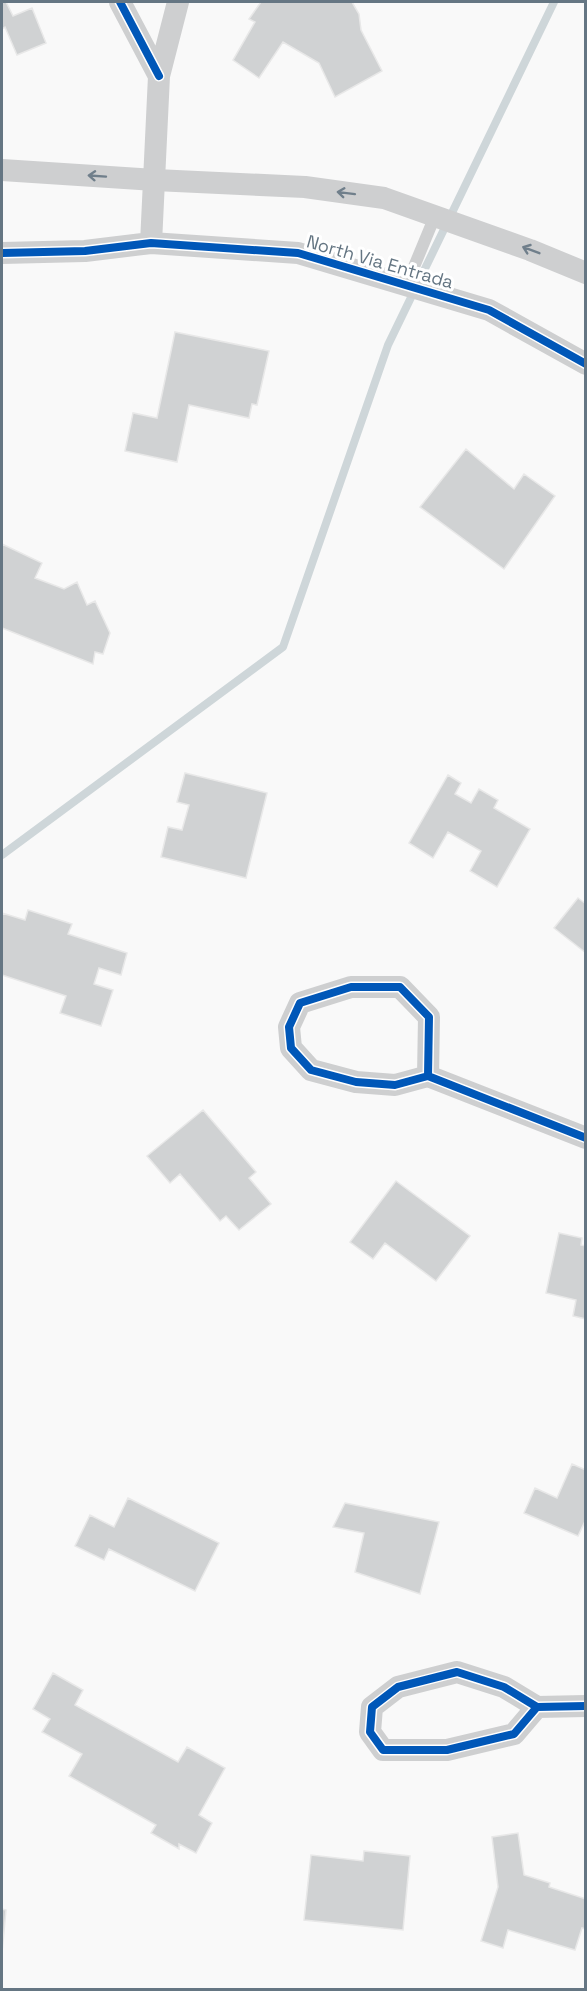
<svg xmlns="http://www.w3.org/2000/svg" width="587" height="1991" font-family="'Space Grotesk',sans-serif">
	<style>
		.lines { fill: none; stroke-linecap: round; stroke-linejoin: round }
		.stream { stroke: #ced6d9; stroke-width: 8 }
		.building { fill: #d0d2d3; stroke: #e8e8e8; stroke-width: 1.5 }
		.lane { stroke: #cecfd0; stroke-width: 12 }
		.street { stroke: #cecfd0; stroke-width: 22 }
		.cycleway-casing { stroke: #fff; stroke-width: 11 }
		.cycleway { stroke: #0057b8; stroke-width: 8 }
		.oneway { stroke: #707f8b }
		.labels { text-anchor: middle; stroke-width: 6; stroke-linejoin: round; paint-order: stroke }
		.street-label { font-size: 18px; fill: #657683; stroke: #fff }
	</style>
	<rect width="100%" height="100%" fill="#f9f9f9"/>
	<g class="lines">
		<path class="stream" d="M2,855L283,647L388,345L554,2"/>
	</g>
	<path class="building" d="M2,2H6L13,16L32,8L46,43L17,55L5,27L2,29Z
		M261,2H352L359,14L361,30L382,71L335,97L319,63L283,42L259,78L233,60L255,22L249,19Z
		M175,332L269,351L257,405L252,404L249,418L189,405L177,462L125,451L133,413L157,418Z
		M466,449L514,489L524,474L555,496L504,569L420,507Z
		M2,544L42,563L35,578L64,589L77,582L87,605L95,601L110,633L103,654L95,652L93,664L2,628Z
		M185,773L267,793L246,878L161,857L168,827L182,830L189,805L177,802Z
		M448,775L461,783L455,794L471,803L479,789L498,800L494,808L530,829L497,887L470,871L481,851L448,832L433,858L409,843Z
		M578,898L586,904V953L554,928Z
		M28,910L72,924L68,934L127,953L121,975L99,968L94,984L113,990L101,1026L60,1013L66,996L2,975V913L25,920Z
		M203,1110L256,1172L249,1178L271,1204L239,1230L226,1216L220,1221L180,1174L170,1183L147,1156Z
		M396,1181L470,1236L436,1281L385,1243L373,1259L350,1242Z
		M559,1233L582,1238L581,1245L586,1246V1319L573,1316L576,1300L546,1293Z
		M572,1464L586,1470V1519L578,1536L524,1513L535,1488L557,1498Z
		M128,1498L219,1543L195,1591L109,1549L104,1560L75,1546L90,1515L114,1527Z
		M345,1503L439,1522L420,1594L355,1572L364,1533L333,1527Z
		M53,1673L83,1690L75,1705L178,1762L187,1747L225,1768L199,1815L212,1823L196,1853L179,1844V1849L151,1833L156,1825L69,1776L82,1754L42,1732L50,1719L33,1709Z
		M518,1833L524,1875L550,1883L549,1887L586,1899V1929L582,1928L575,1950L508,1930L503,1948L481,1941L498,1887L492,1837Z
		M364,1851L410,1856L403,1930L304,1920L311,1855L363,1861Z
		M2,1909L6,1910L2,1953Z"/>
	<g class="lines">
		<path class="lane" d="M406,286L435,216"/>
		<path class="street" d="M120,2L159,76
			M2,170L155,180L305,187L384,198L530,250L586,273
			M151,243L159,76L178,2
			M2,253L85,251L151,243L298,253L489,310L586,364
			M428,1076L429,1017L400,987H351L300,1003L289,1027L291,1048L311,1070L356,1082L395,1085L428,1076L586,1138
			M537,1707L514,1734L447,1750H383L370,1732L372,1707L398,1687L457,1672L504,1687L537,1707L586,1706"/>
		<g class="cycleway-casing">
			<path id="cycleway" d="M120,2L159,76
				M2,253L85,251L151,243L298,253L489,310L586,364
				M428,1076L429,1017L400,987H351L300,1003L289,1027L291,1048L311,1070L356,1082L395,1085L428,1076L586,1138
				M537,1707L514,1734L447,1750H383L370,1732L372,1707L398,1687L457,1672L504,1687L537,1707L586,1706"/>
		</g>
		<use href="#cycleway" class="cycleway"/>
	</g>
	<defs><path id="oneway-shaft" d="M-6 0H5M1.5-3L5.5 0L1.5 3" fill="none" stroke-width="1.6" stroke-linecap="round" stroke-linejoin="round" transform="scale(1.5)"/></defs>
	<g class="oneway">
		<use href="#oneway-shaft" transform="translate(97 176) rotate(-176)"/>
		<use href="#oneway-shaft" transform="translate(346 193) rotate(-173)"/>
		<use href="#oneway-shaft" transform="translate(531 250) rotate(-159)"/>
	</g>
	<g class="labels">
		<g class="street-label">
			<text transform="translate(380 262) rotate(16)" y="6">North Via Entrada</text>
		</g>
	</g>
	<rect width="587" height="1991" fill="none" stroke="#657683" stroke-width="6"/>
</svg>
